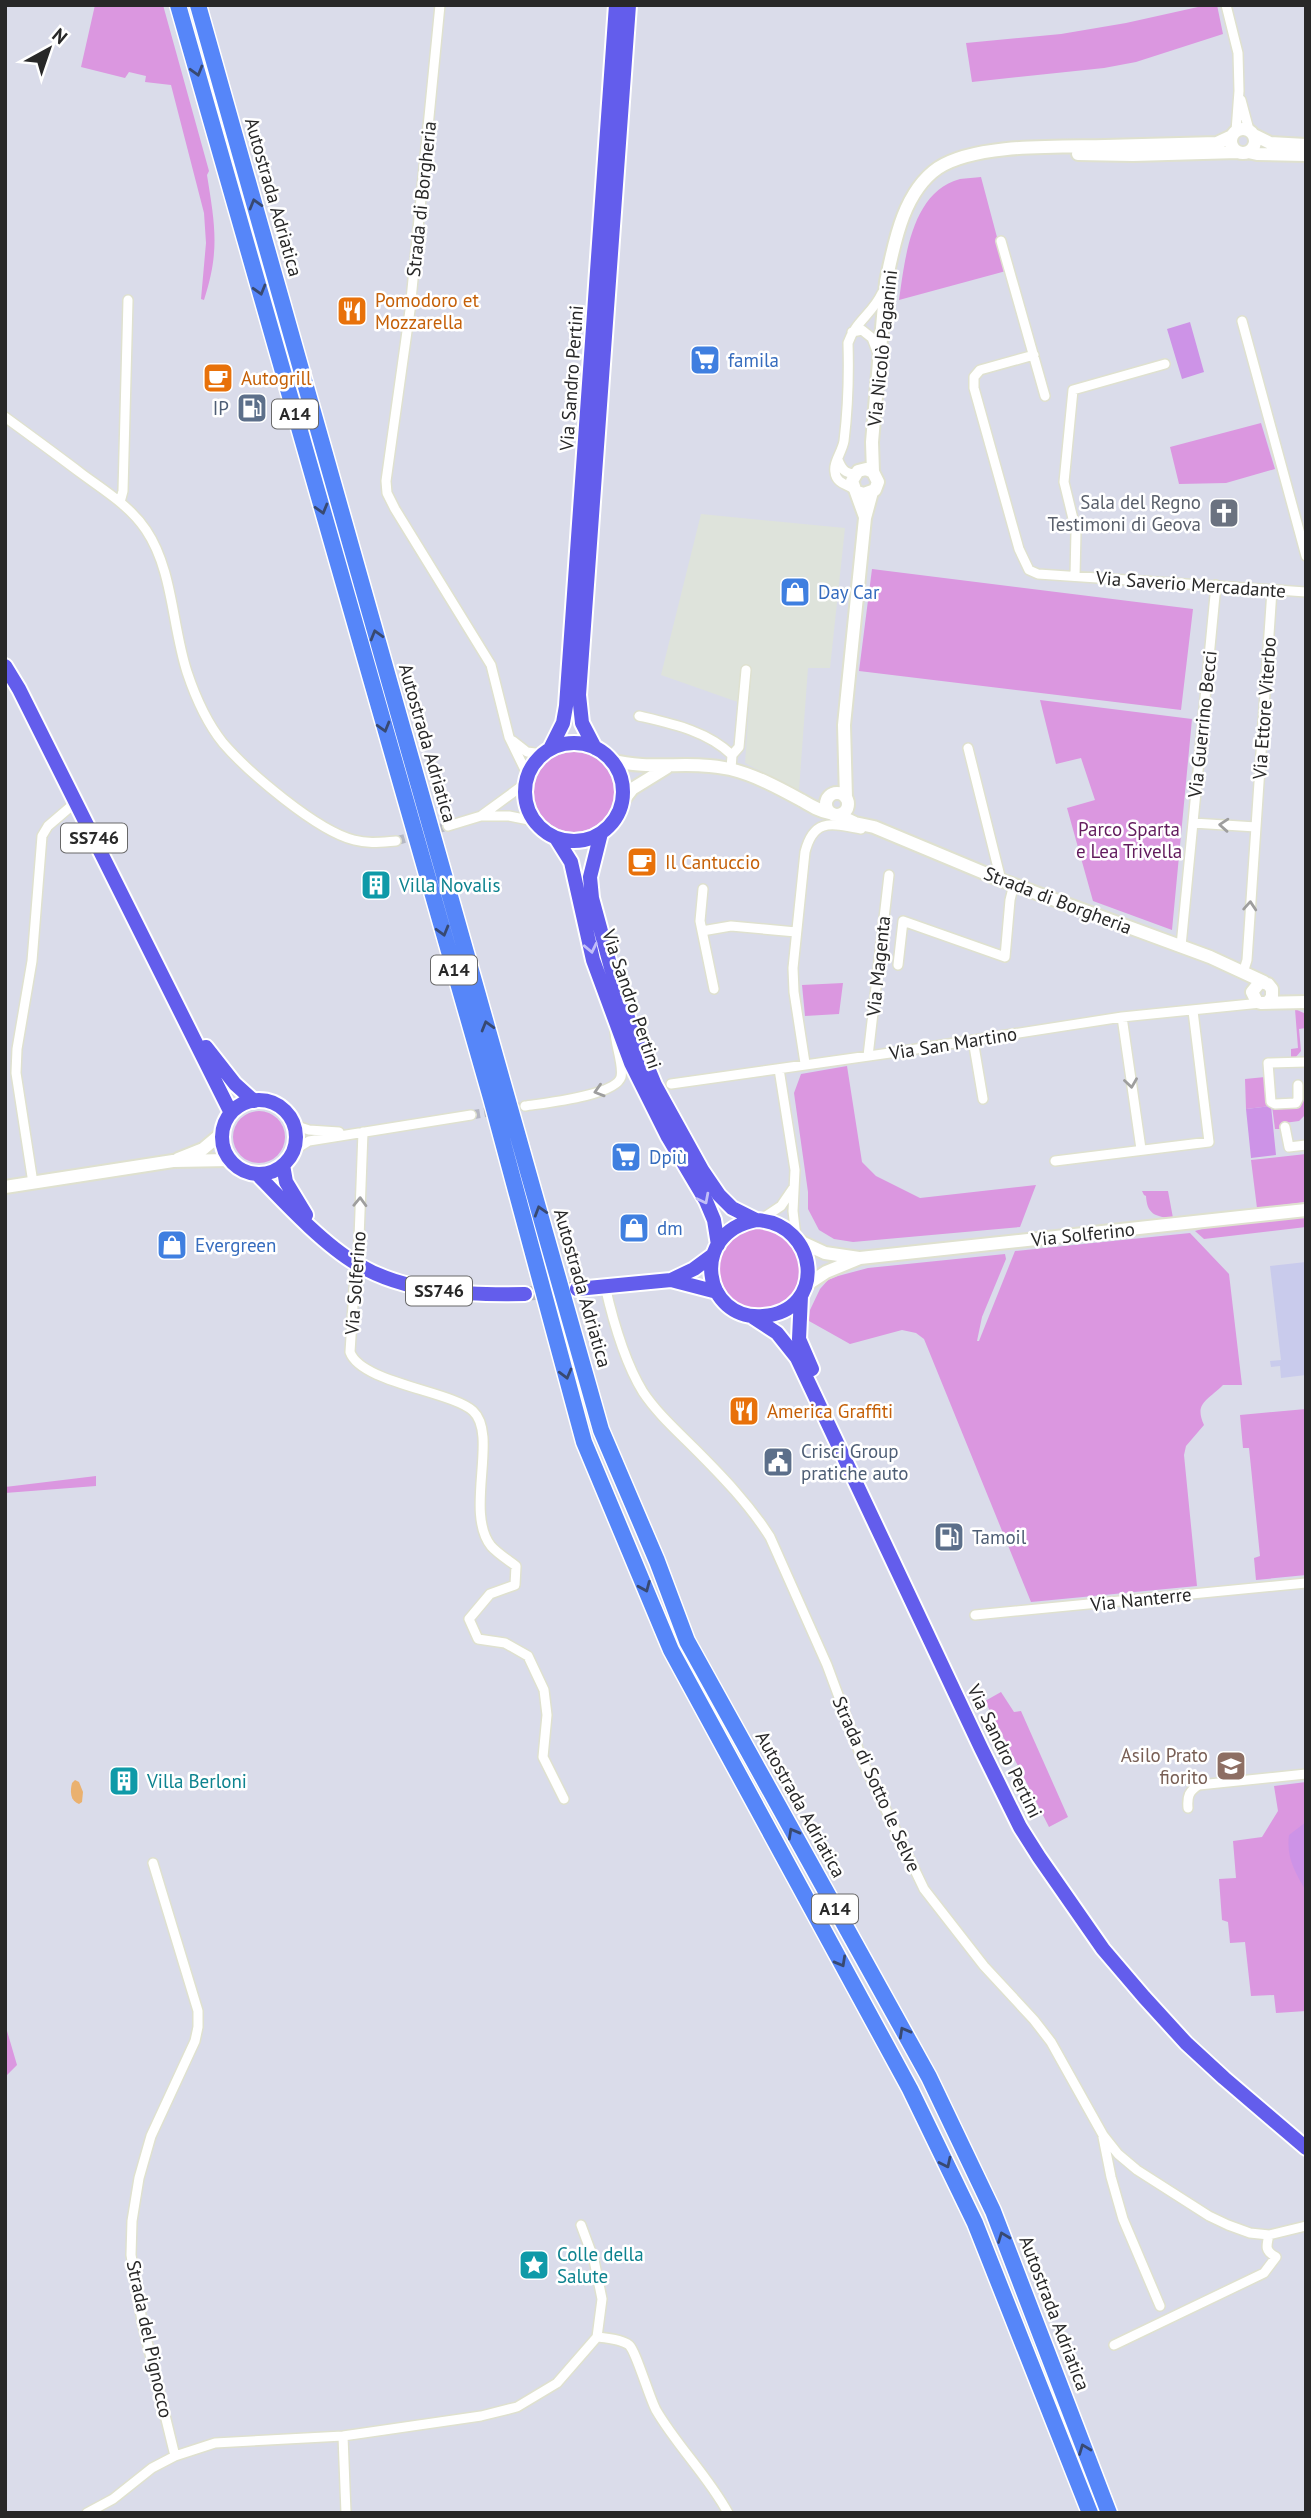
<svg xmlns="http://www.w3.org/2000/svg" width="1311" height="2518" font-family="'PT Sans',sans-serif">
	<style>
		.industrial { fill: #dee3db }
		.education { fill: #c9cbec }
		.green { fill: #db97e0 }
		.pitch { fill: #cd93e7 }
		.water { fill: #eab16f }
		.lines { fill: none; stroke-linecap: round; stroke-linejoin: round }
		.street-tunnel { stroke: #b6b8c3; stroke-width: 9; stroke-dasharray: 9 4.5; stroke-linecap: butt }
		.primary-tunnel { stroke: #b6b8c3; stroke-width: 14; stroke-dasharray: 14 7; stroke-linecap: butt }
		.street-casing { stroke: #dfe1cf; stroke-width: 12 }
		.secondary-casing { stroke: #dfe1cf; stroke-width: 16 }
		.primary-casing { stroke: #fff; stroke-width: 18 }
		.highway-casing { stroke: #fff; stroke-width: 19 }
		.street { stroke: #fff; stroke-width: 9 }
		.secondary { stroke: #fff; stroke-width: 12 }
		.primary { stroke: #635dec; stroke-width: 14 }
		.highway { stroke: #5686f9; stroke-width: 16 }
		.oneway { stroke: #384971 }
		.oneway2 { stroke: #9e9e9e }
		.oneway3 { stroke: #c1bef7 }
		.labels { text-anchor: middle; stroke-width: 5; stroke-linejoin: round; paint-order: stroke }
		.shield { fill: #fff; stroke: #686868; stroke-width: 2 }
		.shield-label { font-size: 18px; font-weight: bold; fill: #282828 }
		.street-label { font-size: 19px; fill: #282828; stroke: #fff }
		.food-label { font-size: 19px; fill: #c56008; stroke: #fff; text-anchor: start }
		.shop-label { font-size: 19px; fill: #366cbe; stroke: #fff; text-anchor: start }
		.service-label { font-size: 19px; fill: #4e5e75; stroke: #fff; text-anchor: start }
		.worship-label { font-size: 19px; fill: #5b616d; stroke: #fff; text-anchor: end }
		.park-label { font-size: 19px; fill: #621b5d; stroke: #fff }
		.culture-label { font-size: 19px; fill: #0d838f; stroke: #fff; text-anchor: start }
		.education-label { font-size: 19px; fill: #785e54; stroke: #fff; text-anchor: end }
	</style>
	<rect width="100%" height="100%" fill="#dadcea"/>
	<path class="industrial" d="M701,514L845,528L830,668H808L799,790L745,763L749,706L661,675Z"/>
	<path class="education" d="M1306,1262V1375L1281,1378L1280,1366L1271,1367L1270,1361L1281,1360L1270,1266Z"/>
	<path class="green" d="M95,5H163L209,171L207,175C215,225 220,251 204,300L201,299L206,243L204,213L171,85L145,82L146,76L129,72L125,78L81,67Z
		M1207,5H1217L1223,34L1136,62L1104,68L972,82L966,43L1061,34L1126,23Z
		M981,177L1006,271L899,300C905,259 911,192 960,179C966,178 975,178 981,177Z
		M1261,423L1275,469L1226,483L1179,484L1170,447Z
		M872,569L1193,609L1181,710L859,671Z
		M1040,700L1192,719L1172,930L1093,901L1067,808L1095,800L1081,758L1056,764Z
		M534 792a40 40 0 1 1 80 0a40 40 0 1 1-80 0Z
		M843,983L839,1014L805,1016L802,985Z
		M1295,1009L1306,1014V1028L1299,1029L1301,1051L1295,1058H1291V1049L1298,1048Z
		M847,1066L862,1162L876,1176L920,1198L1036,1185L1020,1227L853,1242L834,1239L819,1230L808,1209V1192L794,1093L801,1074Z
		M1265,1077L1271,1106L1246,1109L1245,1079Z
		M1300,1087L1306,1091V1114L1299,1121L1284,1123L1281,1129H1275L1272,1106H1294Z
		M233 1137a26 26 0 1 1 52 0a26 26 0 1 1-52 0Z
		M1306,1154V1202L1257,1208L1251,1160Z
		M1142,1191H1168L1173,1218C1155,1217 1147,1214 1146,1196L1144,1195Z
		M1306,1216V1227L1204,1239L1195,1231L1205,1228Z
		M719 1269a41 41 0 1 1 82 0a41 41 0 1 1-82 0Z
		M1190,1233L1229,1274L1242,1385H1223C1207,1401 1194,1403 1204,1425L1186,1446L1184,1455L1197,1586L1031,1602L924,1339L916,1333L902,1330L850,1344L809,1321L810,1310L820,1289L828,1280L838,1276L868,1268L1005,1254L1006,1259L982,1317L977,1341H979L1015,1251Z
		M1306,1409V1575L1256,1580L1254,1558L1260,1556L1249,1448H1243L1240,1415Z
		M96,1476V1486L5,1493V1487Z
		M1001,1692L1014,1712L1021,1711L1068,1817L1049,1827L985,1701Z
		M1306,1782V2011L1276,2013L1274,1995L1251,1996L1245,1942L1230,1943L1228,1922L1222,1920L1219,1879L1236,1878L1233,1841L1262,1837L1278,1811L1274,1786Z
		M5,2024L17,2065L5,2077Z"/>
	<path class="pitch" d="M1190,322L1204,372L1182,379L1167,329Z
		M1271,1106L1276,1155L1251,1158L1246,1109Z
		M1306,1822V1891C1295,1872 1286,1857 1289,1835Z"/>
	<path class="water" d="M75,1780L79,1782L83,1792L82,1802L79,1804C70,1801 70,1791 72,1783Z"/>
	<g class="lines">
		<path class="street-tunnel" d="M396,841L448,826
			M471,1115L525,1106"/>
		<path class="primary-tunnel" d="M525,1294L572,1289"/>
		<g class="street-casing">
			<path id="street" d="M440,5L410,310L386,481L387,493L395,509L491,665L509,737L528,776
				M1226,5L1238,53L1239,91L1236,131
				M1241,100L1249,130
				M1001,241L1045,396
				M1242,321L1306,556
				M852,332L862,330L872,338L878,354
				M1034,355L980,370L974,377V388L1019,549L1029,570L1038,574L1306,592
				M5,417C31,436 57,455 82,474C105,491 130,506 146,530C173,570 172,626 187,672C195,696 207,723 223,743C248,772 317,831 354,840C368,844 382,842 396,841
				M838,460C842,470 845,473 855,474
				M854,489C846,484 836,483 835,472C833,463 842,452 844,441C848,408 849,376 848,343C855,322 873,313 882,293
				M120,502L123,491L128,300
				M1075,576L1076,531L1064,482L1073,390L1165,364
				M639,716C673,724 707,731 732,755
				M513,741L527,752L543,754
				M968,748L1001,880
				M731,769L732,755L739,747L746,670
				M482,816H509L534,821
				M1193,823L1256,827
				M448,826L481,816L526,783
				M703,889L700,921L714,989
				M702,931L731,926L796,932
				M1181,946L1216,585
				M898,965L903,921L1005,957L1010,900L1014,884
				M1243,973L1247,960L1272,590
				M1122,1017L1141,1149
				M973,1040L983,1099
				M868,1056L889,875
				M805,1063L794,992L793,968L805,852C814,817 832,824 861,829
				M779,1069L795,1170L793,1211L796,1237
				M671,1084L897,1052L1122,1017L1261,1003
				M1298,1085V1099L1296,1103L1275,1104L1271,1102L1268,1063L1306,1062
				M525,1106C544,1103 615,1096 621,1077C624,1064 614,1043 615,1028
				M294,1125L309,1130L339,1132
				M1285,1127L1289,1147L1306,1145
				M363,1132L358,1265L355,1274L350,1352C361,1383 451,1391 473,1411C499,1435 464,1512 491,1546C497,1553 508,1560 516,1566L515,1585L490,1594L469,1619L478,1639L505,1643L528,1656L544,1690L547,1715L543,1757L564,1799
				M293,1151L309,1141L471,1115
				M1055,1161L1209,1142L1193,1011
				M33,1183L16,1073L17,1049L32,961L42,836L48,826L76,802
				M760,1220L781,1206L794,1187
				M605,1286C613,1321 624,1361 643,1392C657,1413 676,1430 694,1448C722,1476 749,1504 770,1537L827,1665L863,1762L924,1889L984,1966L1034,2020L1051,2042L1103,2135L1118,2154L1137,2170L1209,2216L1228,2225L1250,2233L1269,2235L1306,2226
				M975,1615L1306,1583
				M1188,1808C1187,1796 1189,1791 1199,1785L1306,1774
				M153,1863L198,2011V2027L195,2041L151,2136L139,2178L132,2221L131,2255L142,2321L175,2456
				M1103,2137L1111,2177L1123,2219L1160,2306
				M597,2337C606,2338 621,2339 629,2345C636,2351 649,2397 656,2410C677,2446 708,2476 728,2513
				M1114,2345L1264,2273L1276,2257C1265,2251 1266,2247 1269,2235
				M343,2436L346,2513
				M87,2513L113,2499L152,2468L175,2456L215,2443L343,2436L481,2416L517,2407L557,2383L597,2337L602,2299L594,2260L581,2225"/>
		</g>
		<g class="secondary-casing">
			<path id="secondary" d="M1231 141a12 12 0 1 1 24 0a12 12 0 1 1-24 0Z
				M1254,135L1270,143L1306,145
				M1248,152L1257,154L1306,155
				M1078,154L1133,155L1238,152
				M873,472L872,442L886,282C894,244 903,192 938,168C976,143 1060,147 1105,146C1143,145 1180,144 1217,143L1232,136
				M857,492L864,494L875,490L878,482L873,472L866,469L858,471L852,481L865,517
				M611,760C650,771 691,760 730,769C755,775 779,788 801,800C811,806 819,811 830,813
				M826 804a11 11 0 1 1 22 0a11 11 0 1 1-22 0Z
				M846,798L844,725L865,518L872,492
				M622,802L632,789L666,768
				M838,815L855,823L874,827L1001,880L1210,957L1264,982
				M1267,1003L1272,997V989L1268,984L1260,982L1252,992L1257,1002L1261,1003L1306,1002
				M178,1159L203,1149L222,1133
				M5,1187L173,1161L230,1160
				M799,1241L825,1253L859,1258
				M808,1284L826,1272L860,1258L1306,1210"/>
		</g>
		<g class="primary-casing">
			<path id="primary" d="M5,666L19,689L231,1113
				M525 792a49 49 0 1 1 98 0a49 49 0 1 1-98 0Z
				M595,748L582,723L579,695L629,5
				M550,749L563,723L566,706L616,5
				M601,833L590,877L592,898L611,968L632,1029L655,1085L702,1170L719,1195L732,1208L756,1220
				M556,838L571,862L593,960L631,1063L668,1137L706,1201L714,1220L718,1245
				M206,1047L235,1084L254,1101
				M222 1137a37 37 0 1 1 74 0a37 37 0 1 1-74 0Z
				M283,1165L286,1182L306,1215
				M257,1174C285,1203 323,1244 357,1264C407,1294 468,1295 525,1294
				M756,1220C819,1223 828,1311 763,1316C703,1321 688,1233 756,1220Z
				M671,1280L694,1269L713,1255
				M577,1289L671,1280L717,1292
				M801,1296L799,1339L812,1369
				M751,1316L777,1333L797,1358L981,1748L1020,1827L1039,1857L1103,1949L1144,1997L1186,2043L1224,2078L1306,2148"/>
		</g>
		<g class="highway-casing">
			<path id="highway" d="M178,5L491,1098L584,1442L671,1650L910,2089L975,2223L1090,2513
				M198,5L601,1430L657,1561L687,1641L929,2077L993,2211L1109,2513"/>
		</g>
		<use href="#street" class="street"/>
		<use href="#secondary" class="secondary"/>
		<use href="#primary" class="primary"/>
		<use href="#highway" class="highway"/>
	</g>
	<defs><path id="oneway-chevron" d="M-2-3.5L2.5 0L-2 3.5" fill="none" stroke-width="1.6" stroke-linecap="round" stroke-linejoin="round" transform="scale(1.75)"/></defs>
	<g class="oneway">
		<use href="#oneway-chevron" transform="translate(197 71) rotate(74)"/>
		<use href="#oneway-chevron" transform="translate(255 204) rotate(-106)"/>
		<use href="#oneway-chevron" transform="translate(260 290) rotate(74)"/>
		<use href="#oneway-chevron" transform="translate(322 509) rotate(74)"/>
		<use href="#oneway-chevron" transform="translate(376 635) rotate(-106)"/>
		<use href="#oneway-chevron" transform="translate(384 727) rotate(74)"/>
		<use href="#oneway-chevron" transform="translate(443 931) rotate(74)"/>
		<use href="#oneway-chevron" transform="translate(487 1026) rotate(-106)"/>
		<use href="#oneway-chevron" transform="translate(540 1211) rotate(-107)"/>
		<use href="#oneway-chevron" transform="translate(566 1374) rotate(75)"/>
		<use href="#oneway-chevron" transform="translate(645 1587) rotate(67)"/>
		<use href="#oneway-chevron" transform="translate(793 1833) rotate(-119)"/>
		<use href="#oneway-chevron" transform="translate(841 1962) rotate(61)"/>
		<use href="#oneway-chevron" transform="translate(904 2032) rotate(-119)"/>
		<use href="#oneway-chevron" transform="translate(946 2163) rotate(64)"/>
		<use href="#oneway-chevron" transform="translate(1003 2237) rotate(-111)"/>
		<use href="#oneway-chevron" transform="translate(1084 2449) rotate(-111)"/>
	</g>
	<g class="oneway2">
		<use href="#oneway-chevron" transform="translate(1224 825) rotate(-176)"/>
		<use href="#oneway-chevron" transform="translate(1250 906) rotate(-86)"/>
		<use href="#oneway-chevron" transform="translate(1131 1083) rotate(82)"/>
		<use href="#oneway-chevron" transform="translate(599 1091) rotate(163)"/>
		<use href="#oneway-chevron" transform="translate(360 1202) rotate(-88)"/>
	</g>
	<g class="oneway3">
		<use href="#oneway-chevron" transform="translate(591 948) rotate(78)"/>
		<use href="#oneway-chevron" transform="translate(704 1199) rotate(63)"/>
	</g>
	<defs>
		<g id="restaurant-square" transform="scale(1.575)"><rect x="-9" y="-9" width="18" height="18" rx="4" fill="#e8710a" stroke="#fff"/><path d="M-5-6h1v4h1v-4h1v4h1v-4h1v5L-1.5 .5V6h-2V.5L-5-1ZM5-6V6H3V1.5H1.5Q1.5-4 5-6Z" fill="#fff"/></g>
		<g id="supermarket-square" transform="scale(1.575)"><rect x="-9" y="-9" width="18" height="18" rx="4" fill="#3f7fe0" stroke="#fff"/><path d="M-6-5.5h2.5l.6 2H6L4.5 2H-2.5L-4.4-4H-6ZM-1.5 3.2a1.3 1.3 0 1 0 .1 0ZM3 3.2a1.3 1.3 0 1 0 .1 0Z" fill="#fff"/></g>
		<g id="cafe-square" transform="scale(1.575)"><rect x="-9" y="-9" width="18" height="18" rx="4" fill="#e8710a" stroke="#fff"/><path d="M-5.5-4.5H6V0H3Q3 3.5 0 3.5H-2.5Q-5.5 3.5-5.5 0ZM3-3.2v2h1.7v-2ZM-6 4.5H4V6H-6Z" fill="#fff"/></g>
		<g id="fuel-square" transform="scale(1.575)"><rect x="-9" y="-9" width="18" height="18" rx="4" fill="#5c6f8a" stroke="#fff"/><path d="M-5.5-6h7V0h2V4h1.3V-2.5L3-4.5l.8-.8L6-3V5H2.5V1h-1V6h-7ZM-4.2-4.7v3.2H.2V-4.7Z" fill="#fff"/></g>
		<g id="church-square" transform="scale(1.575)"><rect x="-9" y="-9" width="18" height="18" rx="4" fill="#6b7280" stroke="#fff"/><path d="M-1.2-6h2.4v3.5h3.3v2.4h-3.3V6h-2.4V-.1h-3.3v-2.4h3.3Z" fill="#fff"/></g>
		<g id="shop-square" transform="scale(1.575)"><rect x="-9" y="-9" width="18" height="18" rx="4" fill="#3f7fe0" stroke="#fff"/><path d="M-5-2.5h2.3a2.7 3.5 0 0 1 5.4 0H5L5.5 6h-11ZM-1.5-2.5h3a1.5 2.3 0 0 0-3 0Z" fill="#fff"/></g>
		<g id="building-square" transform="scale(1.575)"><rect x="-9" y="-9" width="18" height="18" rx="4" fill="#0f9aa8" stroke="#fff"/><path d="M-4-6H4V6H1V3H-1V6H-4ZM-2.5-4.3h1.7v1.8h-1.7ZM.8-4.3h1.7v1.8H.8ZM-2.5-1h1.7V.8h-1.7ZM.8-1h1.7V.8H.8Z" fill="#fff"/></g>
		<g id="civic-square" transform="scale(1.575)"><rect x="-9" y="-9" width="18" height="18" rx="4" fill="#5c6f8a" stroke="#fff"/><path d="M-.6-6.5H3V-4.5H.6V-3L4-1V1h2V6H-6V1h2V-1L-.6-3ZM-1.2 2.5V6h2.4V2.5Z" fill="#fff"/></g>
		<g id="school-square" transform="scale(1.575)"><rect x="-9" y="-9" width="18" height="18" rx="4" fill="#8d6e63" stroke="#fff"/><path d="M0-5L7-2L0 1L-7-2ZM-4 1L0 2.5L4 1V4Q0 6-4 4Z" fill="#fff"/></g>
		<g id="sight-square" transform="scale(1.575)"><rect x="-9" y="-9" width="18" height="18" rx="4" fill="#0f9aa8" stroke="#fff"/><path d="M0-6L1.8-2.2L6-1.7L2.9 1.2L3.7 5.4L0 3.3L-3.7 5.4L-2.9 1.2L-6-1.7L-1.8-2.2Z" fill="#fff"/></g>
	</defs>
	<g fill-rule="evenodd">
		<use href="#restaurant-square" x="352" y="311"/>
		<use href="#supermarket-square" x="705" y="360"/>
		<use href="#cafe-square" x="218" y="378"/>
		<use href="#fuel-square" x="252" y="408"/>
		<use href="#church-square" x="1224" y="513"/>
		<use href="#shop-square" x="795" y="592"/>
		<use href="#cafe-square" x="642" y="862"/>
		<use href="#building-square" x="376" y="885"/>
		<use href="#supermarket-square" x="626" y="1157"/>
		<use href="#shop-square" x="634" y="1228"/>
		<use href="#shop-square" x="172" y="1245"/>
		<use href="#restaurant-square" x="744" y="1411"/>
		<use href="#civic-square" x="778" y="1462"/>
		<use href="#fuel-square" x="949" y="1537"/>
		<use href="#school-square" x="1231" y="1766"/>
		<use href="#building-square" x="124" y="1781"/>
		<use href="#sight-square" x="534" y="2265"/>
	</g>
	<g class="labels">
		<g class="shield">
			<rect x="272" y="399.5" width="46" height="29" rx="5"/>
			<rect x="61" y="823.5" width="66" height="29" rx="5"/>
			<rect x="431" y="955.5" width="46" height="29" rx="5"/>
			<rect x="406" y="1276.5" width="66" height="29" rx="5"/>
			<rect x="812" y="1894.5" width="46" height="29" rx="5"/>
		</g>
		<g class="shield-label">
			<text x="295" y="420">A14</text>
			<text x="94" y="844">SS746</text>
			<text x="454" y="976">A14</text>
			<text x="439" y="1297">SS746</text>
			<text x="835" y="1915">A14</text>
		</g>
		<g class="street-label">
			<text transform="translate(274 197) rotate(74)" y="7">Autostrada Adriatica</text>
			<text transform="translate(421 199) rotate(-84)" y="7">Strada di Borgheria</text>
			<text transform="translate(882 348) rotate(-84)" y="7">Via Nicolò Paganini</text>
			<text transform="translate(571 378) rotate(-86)" y="7">Via Sandro Pertini</text>
			<text transform="translate(1191 584) rotate(4)" y="7">Via Saverio Mercadante</text>
			<text transform="translate(1264 708) rotate(-86)" y="7">Via Ettore Viterbo</text>
			<text transform="translate(1202 724) rotate(-84)" y="7">Via Guerrino Becci</text>
			<text transform="translate(428 743) rotate(74)" y="7">Autostrada Adriatica</text>
			<text transform="translate(1058 900) rotate(21)" y="7">Strada di Borgheria</text>
			<text transform="translate(878 966) rotate(-84)" y="7">Via Magenta</text>
			<text transform="translate(632 999) rotate(71)" y="7">Via Sandro Pertini</text>
			<text transform="translate(953 1043) rotate(-9)" y="7">Via San Martino</text>
			<text transform="translate(1083 1234) rotate(-6)" y="7">Via Solferino</text>
			<text transform="translate(355 1283) rotate(-86)" y="7">Via Solferino</text>
			<text transform="translate(583 1288) rotate(74)" y="7">Autostrada Adriatica</text>
			<text transform="translate(1141 1599) rotate(-6)" y="7">Via Nanterre</text>
			<text transform="translate(1005 1751) rotate(64)" y="7">Via Sandro Pertini</text>
			<text transform="translate(877 1784) rotate(66)" y="7">Strada di Sotto le Selve</text>
			<text transform="translate(801 1804) rotate(61)" y="7">Autostrada Adriatica</text>
			<text transform="translate(1055 2313) rotate(69)" y="7">Autostrada Adriatica</text>
			<text transform="translate(150 2339) rotate(78)" y="7">Strada del Pignocco</text>
		</g>
		<g class="food-label">
			<text x="375" y="307">Pomodoro et<tspan x="375" dy="22">Mozzarella</tspan></text>
			<text x="241" y="385">Autogrill</text>
			<text x="665" y="869">Il Cantuccio</text>
			<text x="767" y="1418">America Graffiti</text>
		</g>
		<g class="shop-label">
			<text x="728" y="367">famila</text>
			<text x="818" y="599">Day Car</text>
			<text x="649" y="1164">Dpiù</text>
			<text x="657" y="1235">dm</text>
			<text x="195" y="1252">Evergreen</text>
		</g>
		<g class="service-label">
			<text x="229" y="415" text-anchor="end">IP</text>
			<text x="801" y="1458">Crisci Group<tspan x="801" dy="22">pratiche auto</tspan></text>
			<text x="972" y="1544">Tamoil</text>
		</g>
		<g class="worship-label">
			<text x="1201" y="509">Sala del Regno<tspan x="1201" dy="22">Testimoni di Geova</tspan></text>
		</g>
		<g class="park-label">
			<text x="1129" y="836">Parco Sparta<tspan x="1129" dy="22">e Lea Trivella</tspan></text>
		</g>
		<g class="culture-label">
			<text x="399" y="892">Villa Novalis</text>
			<text x="147" y="1788">Villa Berloni</text>
			<text x="557" y="2261">Colle della<tspan x="557" dy="22">Salute</tspan></text>
		</g>
		<g class="education-label">
			<text x="1208" y="1762">Asilo Prato<tspan x="1208" dy="22">fiorito</tspan></text>
		</g>
	</g>
	<rect width="1311" height="2518" fill="none" stroke="#282828" stroke-width="14"/>
	<g transform="translate(49 49) rotate(40)" stroke="#ffffff" stroke-width="5" paint-order="stroke">
	<path d="M0-5L12 26L0 18L-12 26Z" fill="#282828"/>
	<text y="-10" font-size="19" font-weight="bold" text-anchor="middle" fill="#282828">N</text>
	</g>
</svg>
